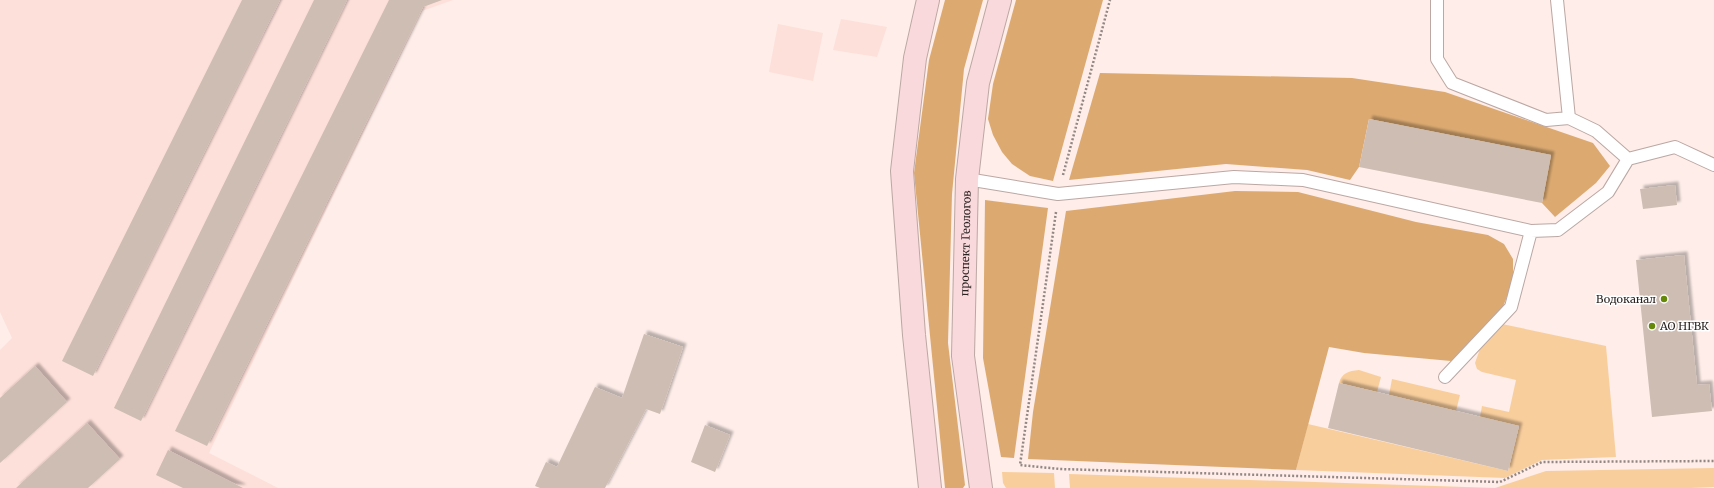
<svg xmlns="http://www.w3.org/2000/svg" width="1714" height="488" font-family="Merriweather,serif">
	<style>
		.built { fill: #fde0d9 }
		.green { fill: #f9ce9d }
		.forest { fill: #dcaa71 }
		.building { fill: #cebdb3; filter: url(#shadow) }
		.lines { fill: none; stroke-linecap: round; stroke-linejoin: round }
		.lane-casing { stroke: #bba7a3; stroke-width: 14 }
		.secondary-casing { stroke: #bba7a3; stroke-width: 24 }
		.path { stroke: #938784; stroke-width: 2.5; stroke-dasharray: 2 2; stroke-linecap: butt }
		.lane { stroke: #fff; stroke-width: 12 }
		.secondary { stroke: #fad9dc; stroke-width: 22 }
		.poi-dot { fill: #668809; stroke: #fff; stroke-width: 1.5 }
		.labels { text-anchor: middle; stroke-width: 3; stroke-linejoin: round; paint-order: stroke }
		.street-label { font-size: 11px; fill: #2b2422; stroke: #fff }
		.poi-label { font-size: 11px; fill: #2b2422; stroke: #fff; text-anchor: end }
	</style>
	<defs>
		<filter id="shadow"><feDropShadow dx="3.5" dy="-3.5" stdDeviation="1" flood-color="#0004"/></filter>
	</defs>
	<rect width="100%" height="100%" fill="#feede9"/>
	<path class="built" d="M0,0H453L422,11L209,453L278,488H0V350L12,338L0,312Z
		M841,19L887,27L877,57L833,50Z
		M778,24L823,33L813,81L769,72Z"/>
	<path class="green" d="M1502,324L1606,346L1616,457L1542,460L1505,478L1296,470L1308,424L1508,471L1519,426L1480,417L1482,406L1509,412L1516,380L1482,372L1477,369L1475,363L1480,349Z
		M1359,370L1381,377L1377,392L1339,383C1342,373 1348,371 1359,370Z
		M1392,379L1460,395L1456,411L1389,395Z
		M1714,468V487L1691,488H1070L1069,474L1495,488L1546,471Z
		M1002,472L1054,473L1055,488H1006L1003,483Z"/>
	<path class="forest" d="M945,0H983L964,69L952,194L948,343L965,485L963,488H945L914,173L929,60Z
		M1016,0H1103L1053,181L1030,176L1012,164L1002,152L993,135L988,119L993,84Z
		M1100,73L1352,78L1445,92L1593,143L1610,166L1596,183L1555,217L1542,203L1551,155L1369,119L1359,167L1350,180L1307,170L1226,164L1069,180Z
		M1235,191L1298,192L1416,222L1488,235L1504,244L1513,259V282L1502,309L1451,361L1364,353L1329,347L1296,470L1028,459L1033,412L1066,211Z
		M985,200L1048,208L1014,458L1001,457L983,358Z"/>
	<path class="building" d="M242,0H280L93,376L62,361Z
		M314,0H347L141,421L114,408Z
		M389,0H442L423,7L207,446L175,431Z
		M1369,119L1551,155L1542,203L1359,167Z
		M1675,185L1677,205L1643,209L1640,189Z
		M1684,255L1697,385L1709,384L1712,411L1652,417L1636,260Z
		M644,334L683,347L660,414L646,409L605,488H540L535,486L546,462L557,467L595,387L622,398Z
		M35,366L67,402L0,463V398Z
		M1339,383L1519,426L1508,471L1328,428Z
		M87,423L120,459L88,488H16Z
		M705,425L730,435L715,472L691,462Z
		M168,450L243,488H183L156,475Z"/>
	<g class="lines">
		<g class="lane-casing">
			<path id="lane" d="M1557,0L1569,118
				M1628,159L1675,147L1714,165
				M967,179L1058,194L1234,177L1303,180L1531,231L1558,230L1608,192L1628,159L1596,131L1569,118L1546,120L1452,83L1437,59V0
				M1445,377L1511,307L1531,231"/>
		</g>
		<g class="secondary-casing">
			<g id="secondary">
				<path d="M928,0L915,58L902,171L914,335L930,488"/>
				<path id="s1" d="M981,488L963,356L967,179L978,83L1000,0"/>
			</g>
		</g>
		<path class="path" d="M1063,175L1110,0
			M1056,212L1020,465L1060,469L1500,482L1542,462L1714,461"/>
		<use href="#lane" class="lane"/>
		<use href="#secondary" class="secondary"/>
	</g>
	<g class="poi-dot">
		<circle cx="1664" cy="299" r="4"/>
		<circle cx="1652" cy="326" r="4"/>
	</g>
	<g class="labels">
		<g class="street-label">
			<text dy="4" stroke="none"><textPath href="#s1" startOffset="246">проспект Геологов</textPath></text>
		</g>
		<g class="poi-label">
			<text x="1656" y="303">Водоканал</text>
			<text x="1660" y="330" text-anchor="start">АО НГВК</text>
		</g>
	</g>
</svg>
